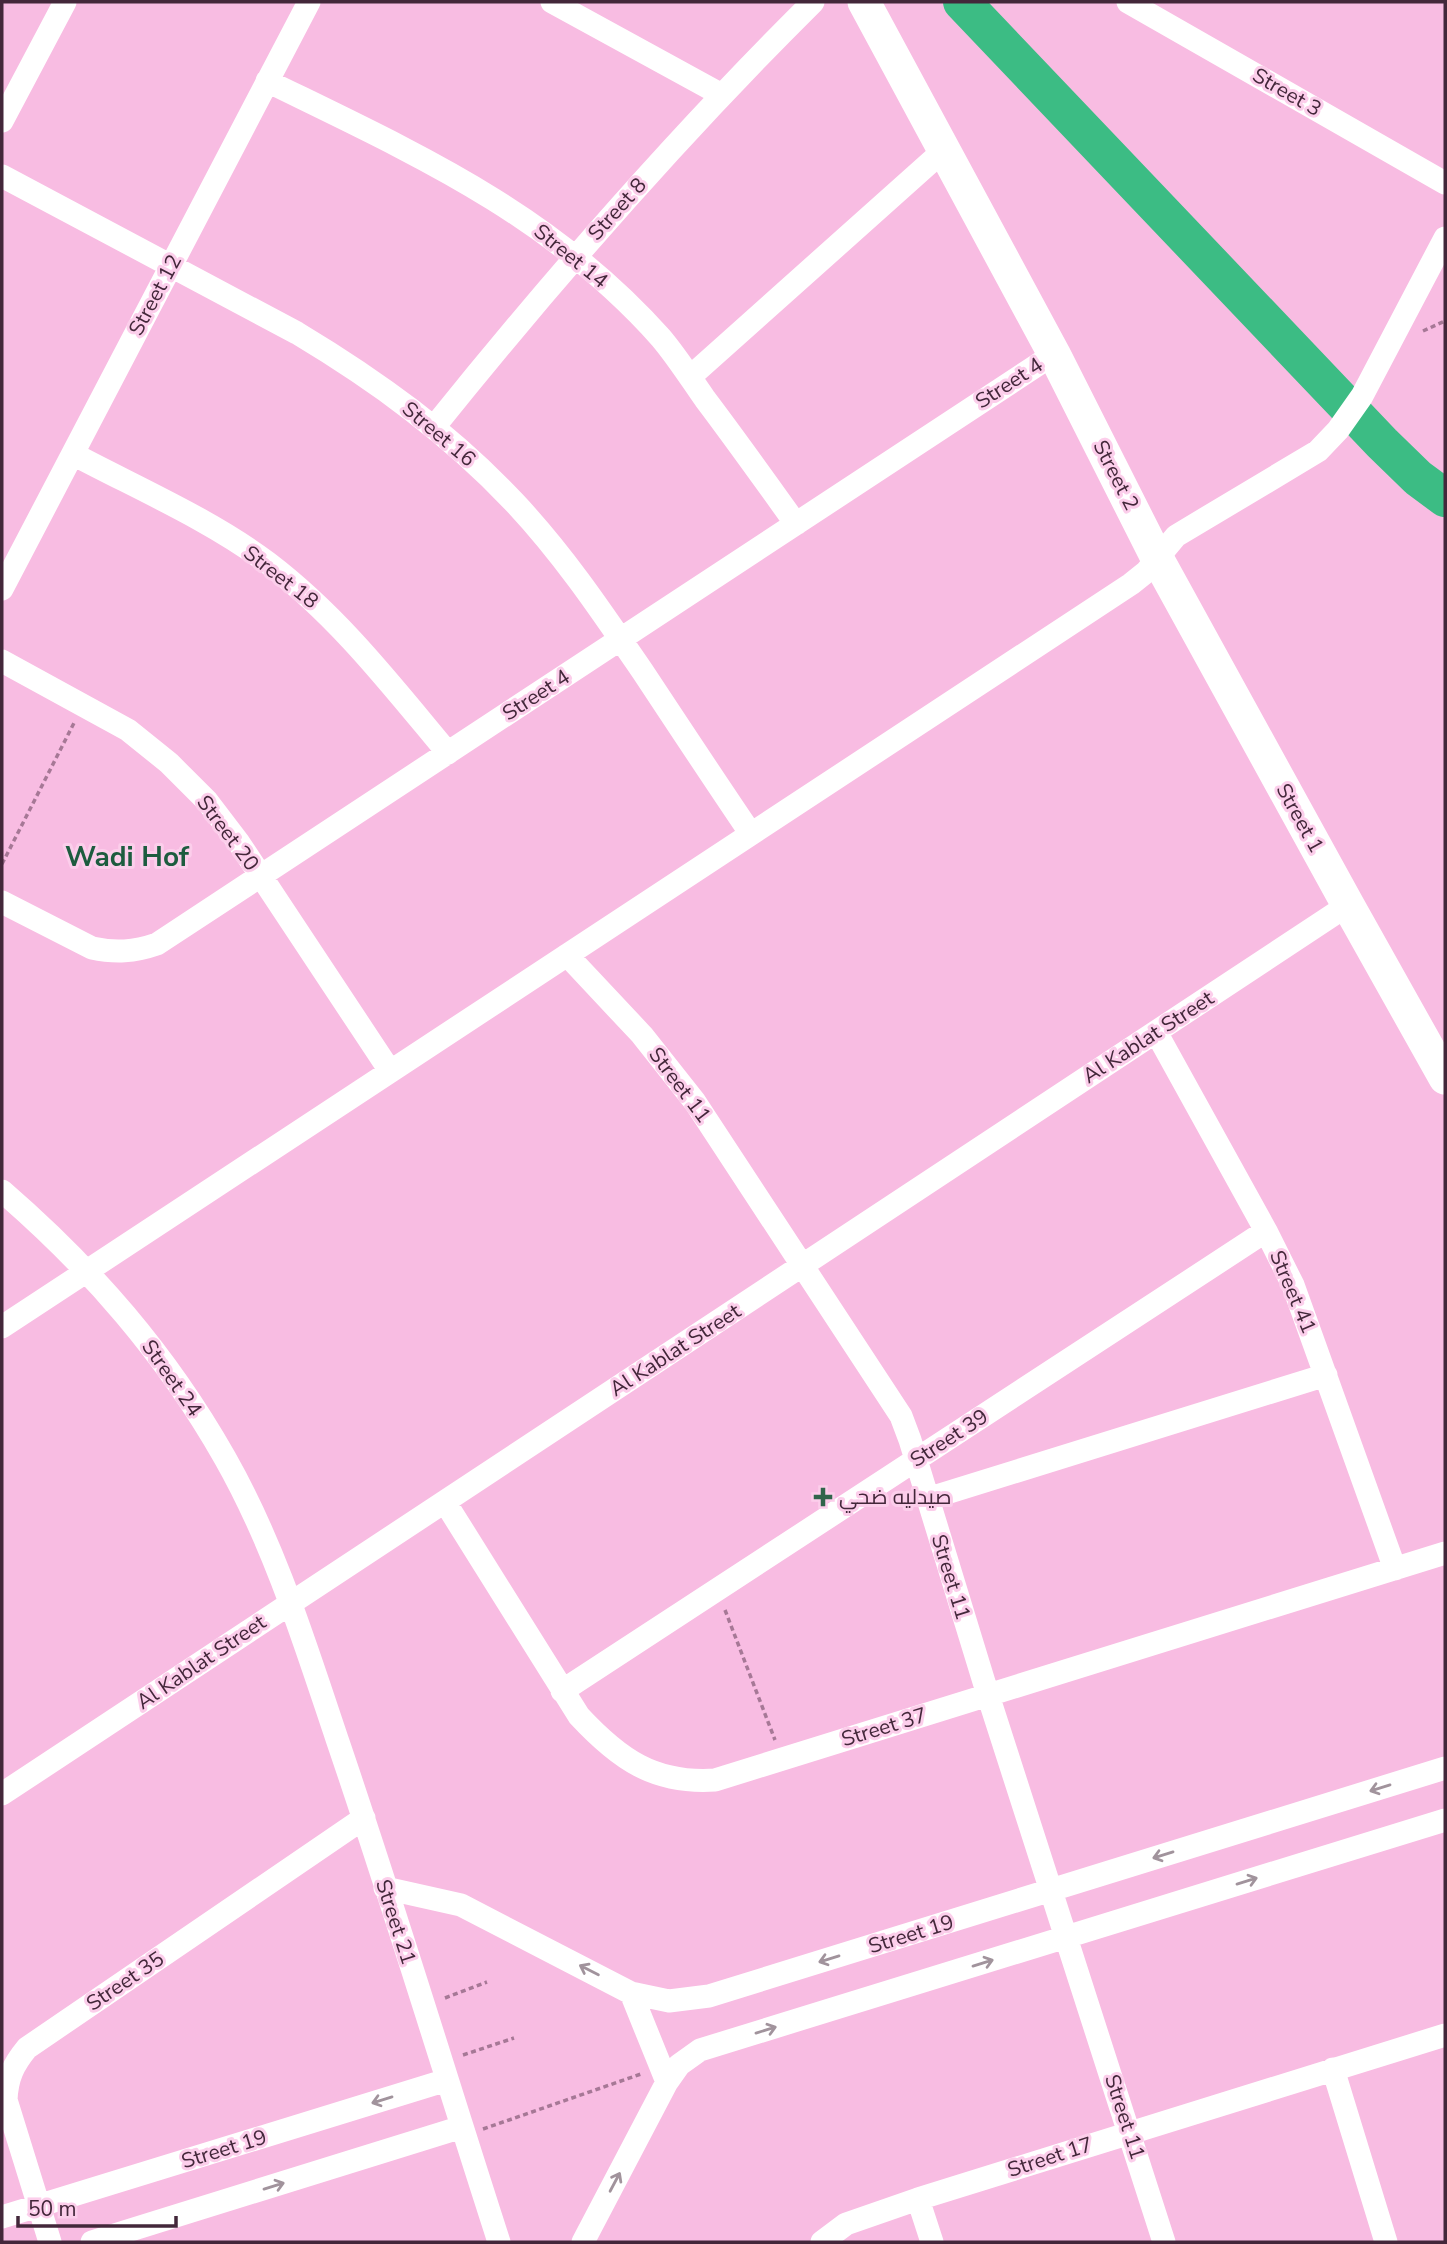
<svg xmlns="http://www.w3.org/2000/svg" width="1447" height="2244" font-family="'Nunito Sans',Cairo,sans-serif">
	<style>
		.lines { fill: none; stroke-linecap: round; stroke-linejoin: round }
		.river { stroke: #3cbc84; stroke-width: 38 }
		.path { stroke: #a67896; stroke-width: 3.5; stroke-dasharray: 5 3.5; stroke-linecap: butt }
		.street { stroke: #fff; stroke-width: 23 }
		.secondary { stroke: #fff; stroke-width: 33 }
		.oneway { stroke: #a1939c }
		.poi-dot { fill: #30654b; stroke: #fcceeb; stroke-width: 2.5 }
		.labels { text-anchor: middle; stroke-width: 6; stroke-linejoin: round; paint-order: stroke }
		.street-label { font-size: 21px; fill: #43273a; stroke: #fcceeb }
		.poi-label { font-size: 21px; fill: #43273a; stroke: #fcceeb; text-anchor: start }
		.district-label { font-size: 28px; font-weight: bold; fill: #1d5c3f; stroke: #fcceeb }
	</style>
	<rect width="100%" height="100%" fill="#f8bce2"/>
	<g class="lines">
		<path class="river" d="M962,2L1382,443L1418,478L1445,498"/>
		<path class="path" d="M1423,331L1445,321
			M2,864L74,723
			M725,1610L775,1740
			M445,1998L487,1982
			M463,2055L514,2038
			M483,2129L641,2074"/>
		<path class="street" d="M552,2L722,95
			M1128,2L1445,183
			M267,81C414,153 550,213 661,338C677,357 691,379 705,399C736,440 766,482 796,524
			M2,121L65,2
			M2,176L297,333C377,381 450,434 514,502C564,555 604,615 645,675C680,728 715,781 751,834
			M690,377L944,150
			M434,427C553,279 678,136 813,2
			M73,454C137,488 211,520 268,563C339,617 392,686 448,753
			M2,589L309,2
			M2,661L128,730L169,763L207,801L239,843L390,1071
			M2,902L92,948C115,953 134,952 157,944L1054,354
			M567,955L642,1035L695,1102L901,1416L910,1440L988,1695L1164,2242
			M1156,1032L1266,1231L1293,1285L1395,1569
			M2,1191C92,1269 166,1354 225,1458C275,1546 305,1644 337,1739C394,1906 445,2075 499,2242
			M2,1327L1131,584L1146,572L1176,536L1318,451L1338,430L1362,396L1445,238
			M927,1499L1326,1375
			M445,1502L579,1716C619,1759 654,1784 715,1780L1445,1553
			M562,1691L1266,1231
			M2,1794L1348,905
			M385,1888L461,1905L631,1993L669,2001L709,1996L1445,1768
			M631,1993L667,2082
			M1333,2069L1386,2242
			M918,2199L932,2242
			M2,2217L447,2080
			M50,2242L6,2100C7,2078 13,2065 27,2048L364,1818
			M92,2242L462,2127
			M583,2242L667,2082L679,2065L700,2050L1445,1820
			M822,2242L846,2224L918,2199L1445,2035"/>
		<path class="secondary" d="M864,2L1054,354L1157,558L1348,905L1445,1078"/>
	</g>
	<defs><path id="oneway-shaft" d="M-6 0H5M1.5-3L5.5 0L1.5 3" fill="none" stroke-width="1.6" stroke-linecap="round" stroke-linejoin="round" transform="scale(1.75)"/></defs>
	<g class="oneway">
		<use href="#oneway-shaft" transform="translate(1380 1788) rotate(163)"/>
		<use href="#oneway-shaft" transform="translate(1163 1855) rotate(163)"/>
		<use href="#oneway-shaft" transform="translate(1247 1881) rotate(-17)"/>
		<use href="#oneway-shaft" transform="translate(829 1959) rotate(163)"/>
		<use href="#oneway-shaft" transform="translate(983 1963) rotate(-17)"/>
		<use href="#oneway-shaft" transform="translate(589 1970) rotate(-153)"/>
		<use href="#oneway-shaft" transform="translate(766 2030) rotate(-17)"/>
		<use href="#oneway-shaft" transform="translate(382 2100) rotate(163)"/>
		<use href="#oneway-shaft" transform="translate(615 2182) rotate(-62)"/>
		<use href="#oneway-shaft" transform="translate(274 2186) rotate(-17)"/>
	</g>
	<path class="poi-dot" d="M819.5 1486.5h7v7h7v7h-7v7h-7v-7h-7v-7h7z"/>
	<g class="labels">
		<g class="street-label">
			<text transform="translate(1287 92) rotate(30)" y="7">Street 3</text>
			<text transform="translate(617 209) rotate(-48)" y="7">Street 8</text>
			<text transform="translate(571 256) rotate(39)" y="7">Street 14</text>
			<text transform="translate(155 295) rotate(-62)" y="7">Street 12</text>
			<text transform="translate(1009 383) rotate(-33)" y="7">Street 4</text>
			<text transform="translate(439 434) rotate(40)" y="7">Street 16</text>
			<text transform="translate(1116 475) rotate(63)" y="7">Street 2</text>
			<text transform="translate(281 577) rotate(38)" y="7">Street 18</text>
			<text transform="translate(536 695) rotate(-33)" y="7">Street 4</text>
			<text transform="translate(1300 818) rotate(61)" y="7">Street 1</text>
			<text transform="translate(228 833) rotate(53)" y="7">Street 20</text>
			<text transform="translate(1148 1037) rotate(-33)" y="7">Al Kablat Street</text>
			<text transform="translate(680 1085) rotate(53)" y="7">Street 11</text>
			<text transform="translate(1293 1292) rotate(67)" y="7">Street 41</text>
			<text transform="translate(675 1350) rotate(-33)" y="7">Al Kablat Street</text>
			<text transform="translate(172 1378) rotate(55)" y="7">Street 24</text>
			<text transform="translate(949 1438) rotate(-33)" y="7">Street 39</text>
			<text transform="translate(951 1577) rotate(73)" y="7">Street 11</text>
			<text transform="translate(201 1662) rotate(-34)" y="7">Al Kablat Street</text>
			<text transform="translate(884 1727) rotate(-17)" y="7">Street 37</text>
			<text transform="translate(396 1922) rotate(72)" y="7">Street 21</text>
			<text transform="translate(911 1934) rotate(-17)" y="7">Street 19</text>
			<text transform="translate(125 1981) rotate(-34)" y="7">Street 35</text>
			<text transform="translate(1125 2117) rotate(72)" y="7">Street 11</text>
			<text transform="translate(224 2149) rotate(-17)" y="7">Street 19</text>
			<text transform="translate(1050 2157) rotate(-18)" y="7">Street 17</text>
		</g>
		<g class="poi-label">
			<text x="839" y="1504">صيدليه ضحي</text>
		</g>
		<g class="district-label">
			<text x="127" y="866">Wadi Hof</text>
		</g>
	</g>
	<rect width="1447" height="2244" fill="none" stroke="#43273a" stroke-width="7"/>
	<path d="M18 2216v10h158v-10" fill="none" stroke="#43273a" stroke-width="3.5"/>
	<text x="28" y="2216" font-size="21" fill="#43273a" stroke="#fcceeb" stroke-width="5" paint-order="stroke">50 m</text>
</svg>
